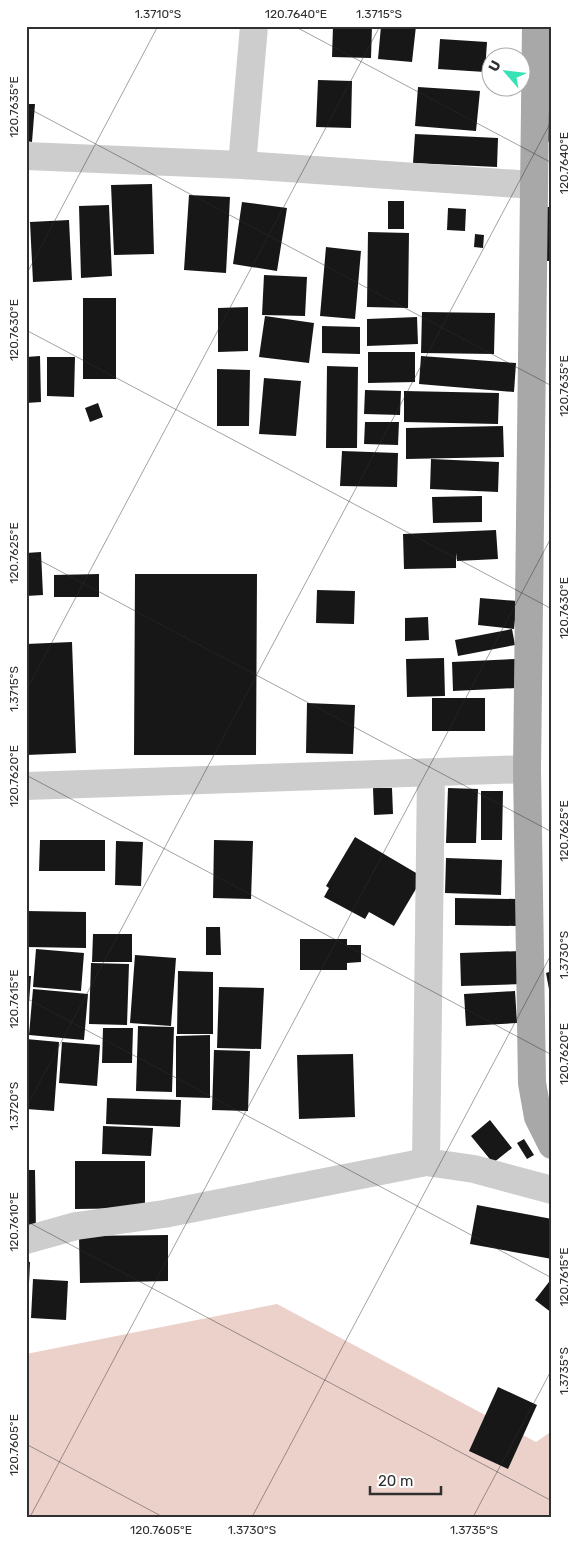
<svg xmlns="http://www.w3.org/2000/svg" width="578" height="1543" font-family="Rubik,sans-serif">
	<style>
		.water { fill: #ecd1cb }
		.building { fill: #171717 }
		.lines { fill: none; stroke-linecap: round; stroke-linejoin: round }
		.minor { stroke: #cdcdcd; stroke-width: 28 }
		.major { stroke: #a8a8a8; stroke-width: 28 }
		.ticks { fill: none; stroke: #303030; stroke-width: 1; stroke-opacity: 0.45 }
		.neatline { fill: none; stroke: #303030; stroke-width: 2 }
		.ticks-label { font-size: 12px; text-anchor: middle; fill: #303030 }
	</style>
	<rect width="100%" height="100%" fill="#fff"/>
	<path class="water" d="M277,1304L536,1442L552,1431V1517H26V1354Z"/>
	<path class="building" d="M333,26H372L371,58L332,57Z
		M381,26H416L412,62L378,59Z
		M440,39L487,42L485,72L438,69Z
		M318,80L352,81L351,128L316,127Z
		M418,87L480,91L476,131L415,126Z
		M544,101L552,102V142L542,141Z
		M26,104H35L32,142L26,141Z
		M415,134L498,138L497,167L413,163Z
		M152,184L154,254L114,255L111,185Z
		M189,195L230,197L226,273L184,270Z
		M388,201H404V229H388Z
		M242,202L287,208L277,271L233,264Z
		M109,205L112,276L81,278L79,206Z
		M542,207H552V261H541Z
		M448,208L466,209L465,231L447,230Z
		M69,220L72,280L33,282L30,222Z
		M368,232L409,233L408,308L367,307Z
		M475,234L484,235L483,248L474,247Z
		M326,247L361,251L355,319L320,316Z
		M264,275L307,277L305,316L262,315Z
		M83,298H116V379H83Z
		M248,307V351L218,352V308Z
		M422,312L495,313L494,354L421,353Z
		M265,316L314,323L309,363L259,357Z
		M417,317L418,344L367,346V319Z
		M322,326L360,327V354L322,353Z
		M368,352H415V382L368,383Z
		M40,356L41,402L26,403V357Z
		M421,356L516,363L514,392L419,384Z
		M47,357H75L74,397L47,396Z
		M327,366L358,367L357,448H326Z
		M217,369L250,370L249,426H217Z
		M264,378L301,381L296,436L259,434Z
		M365,390L401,391L400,415L364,414Z
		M404,391L499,393L498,424L404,422Z
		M98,403L103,417L90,422L85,408Z
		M365,422H399L398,445L364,444Z
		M503,426L504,457L406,459V428Z
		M342,451L398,453L397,487L340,486Z
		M431,459L499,462L498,492L430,489Z
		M482,496V522L433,523L432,497Z
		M496,530L498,559L457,561L456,553V568L404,569L403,534Z
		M41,552L43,595L26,596V553Z
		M99,574V597H54V575Z
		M135,574H257L256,755H134Z
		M317,590L355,591L354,624L316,623Z
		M480,598L517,601L514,629L478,625Z
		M428,617L429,640L405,641V618Z
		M512,629L515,645L458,656L455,640Z
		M72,642L76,753L26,755V644Z
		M444,658L445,696L407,697L406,659Z
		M515,659L516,688L453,691L452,662Z
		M432,698H485V731H432Z
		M307,703L355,705L353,754L306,753Z
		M373,788H392L393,814L374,815Z
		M448,788L478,789L476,843H446Z
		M481,791H503L502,840H481Z
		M355,837L423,877L394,926L369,912L365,919L324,897L329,888L326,886Z
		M40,840H105V871H39Z
		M214,840L253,841L251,899L213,898Z
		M116,841L143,842L141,886L115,885Z
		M446,858L502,860L501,895L445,893Z
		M455,898L517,899L516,926L455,925Z
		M26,911L86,912V948L26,947Z
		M206,927H220L221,955H206Z
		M93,934H132V962H92Z
		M300,939H347V945H361V962L347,963V970H300Z
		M36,949L84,953L81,991L33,987Z
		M521,951L522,984L461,986L460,953Z
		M135,955L176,958L171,1026L130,1023Z
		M91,963L129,964L127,1025L89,1024Z
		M178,971L213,972V1034H177Z
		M552,971V1000H551L546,973Z
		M26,976H31L28,1016H26Z
		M219,987L264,988L261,1049L217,1048Z
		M33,989L88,994L84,1040L29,1035Z
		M515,991L517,1023L466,1026L464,994Z
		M138,1026L174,1027L172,1092L136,1091Z
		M103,1028H133L132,1063H102Z
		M210,1035V1098L176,1097V1036Z
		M26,1039L59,1042L54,1111L26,1109Z
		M62,1042L100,1045L97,1086L59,1083Z
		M214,1050L250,1051L248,1111L212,1110Z
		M353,1054L355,1117L299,1119L297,1055Z
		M107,1098L181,1100L180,1127L106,1124Z
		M490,1120L512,1148L493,1163L471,1136Z
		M103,1126L153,1128L151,1156L102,1154Z
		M524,1139L534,1155L527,1159L517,1143Z
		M75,1161H145V1208L75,1209Z
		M26,1170H35L36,1231H26Z
		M477,1205L552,1219V1259L470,1244Z
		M168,1235V1281L80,1283L79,1236Z
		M26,1261L30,1262L28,1305L26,1304Z
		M552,1278V1313L535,1300Z
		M33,1279L68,1281L66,1320L31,1318Z
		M498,1387L537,1405L508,1469L469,1451Z"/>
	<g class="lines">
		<path class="minor" d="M26,156L242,165L533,185
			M242,165L254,26
			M26,786L527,769
			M426,1162L431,773
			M26,1240L76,1226L164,1214L426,1162L474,1169L552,1190"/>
		<path class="major" d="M536,26L527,769L532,1083L538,1117L552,1145"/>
	</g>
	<path class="ticks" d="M294,26L552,163M26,107L552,386M26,275L158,26M26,330L552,609M26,553L552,832M26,691L380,26M26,775L552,1055M26,998L552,1278M26,1108L552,120M26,1221L552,1501M26,1444L163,1517M30,1517L552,536M252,1517L552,953M473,1517L552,1369"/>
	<rect width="578" height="1543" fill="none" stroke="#ffffff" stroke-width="55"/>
	<g transform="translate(506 72) rotate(298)"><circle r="24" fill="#ffffff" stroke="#acacac"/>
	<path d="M0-4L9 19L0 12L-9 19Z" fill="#37e2b4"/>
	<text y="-8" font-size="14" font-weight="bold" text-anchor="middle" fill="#303030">U</text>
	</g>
	<path d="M370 1486v8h71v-8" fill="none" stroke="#303030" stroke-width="2.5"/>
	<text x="378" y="1486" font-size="15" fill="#303030" stroke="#ffffff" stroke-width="4" paint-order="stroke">20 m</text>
	<rect x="28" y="28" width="522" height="1488" class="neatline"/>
	<g class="ticks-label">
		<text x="158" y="18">1.3710°S</text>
		<text x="296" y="18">120.7640°E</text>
		<text x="379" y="18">1.3715°S</text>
		<text transform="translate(14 107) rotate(-90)" y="4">120.7635°E</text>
		<text transform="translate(564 163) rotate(-90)" y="4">120.7640°E</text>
		<text transform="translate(14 330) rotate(-90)" y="4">120.7630°E</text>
		<text transform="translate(564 386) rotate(-90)" y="4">120.7635°E</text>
		<text transform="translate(14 553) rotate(-90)" y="4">120.7625°E</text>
		<text transform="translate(564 608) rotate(-90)" y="4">120.7630°E</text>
		<text transform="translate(14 689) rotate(-90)" y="4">1.3715°S</text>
		<text transform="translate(14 776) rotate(-90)" y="4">120.7620°E</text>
		<text transform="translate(564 831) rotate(-90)" y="4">120.7625°E</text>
		<text transform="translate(564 955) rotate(-90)" y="4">1.3730°S</text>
		<text transform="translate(14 999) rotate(-90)" y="4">120.7615°E</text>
		<text transform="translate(564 1054) rotate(-90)" y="4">120.7620°E</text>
		<text transform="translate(14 1106) rotate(-90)" y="4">1.3720°S</text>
		<text transform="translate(14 1222) rotate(-90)" y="4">120.7610°E</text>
		<text transform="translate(564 1277) rotate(-90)" y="4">120.7615°E</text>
		<text transform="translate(564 1371) rotate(-90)" y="4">1.3735°S</text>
		<text transform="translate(14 1445) rotate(-90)" y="4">120.7605°E</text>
		<text x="161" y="1534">120.7605°E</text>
		<text x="252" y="1534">1.3730°S</text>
		<text x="474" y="1534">1.3735°S</text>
	</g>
</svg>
